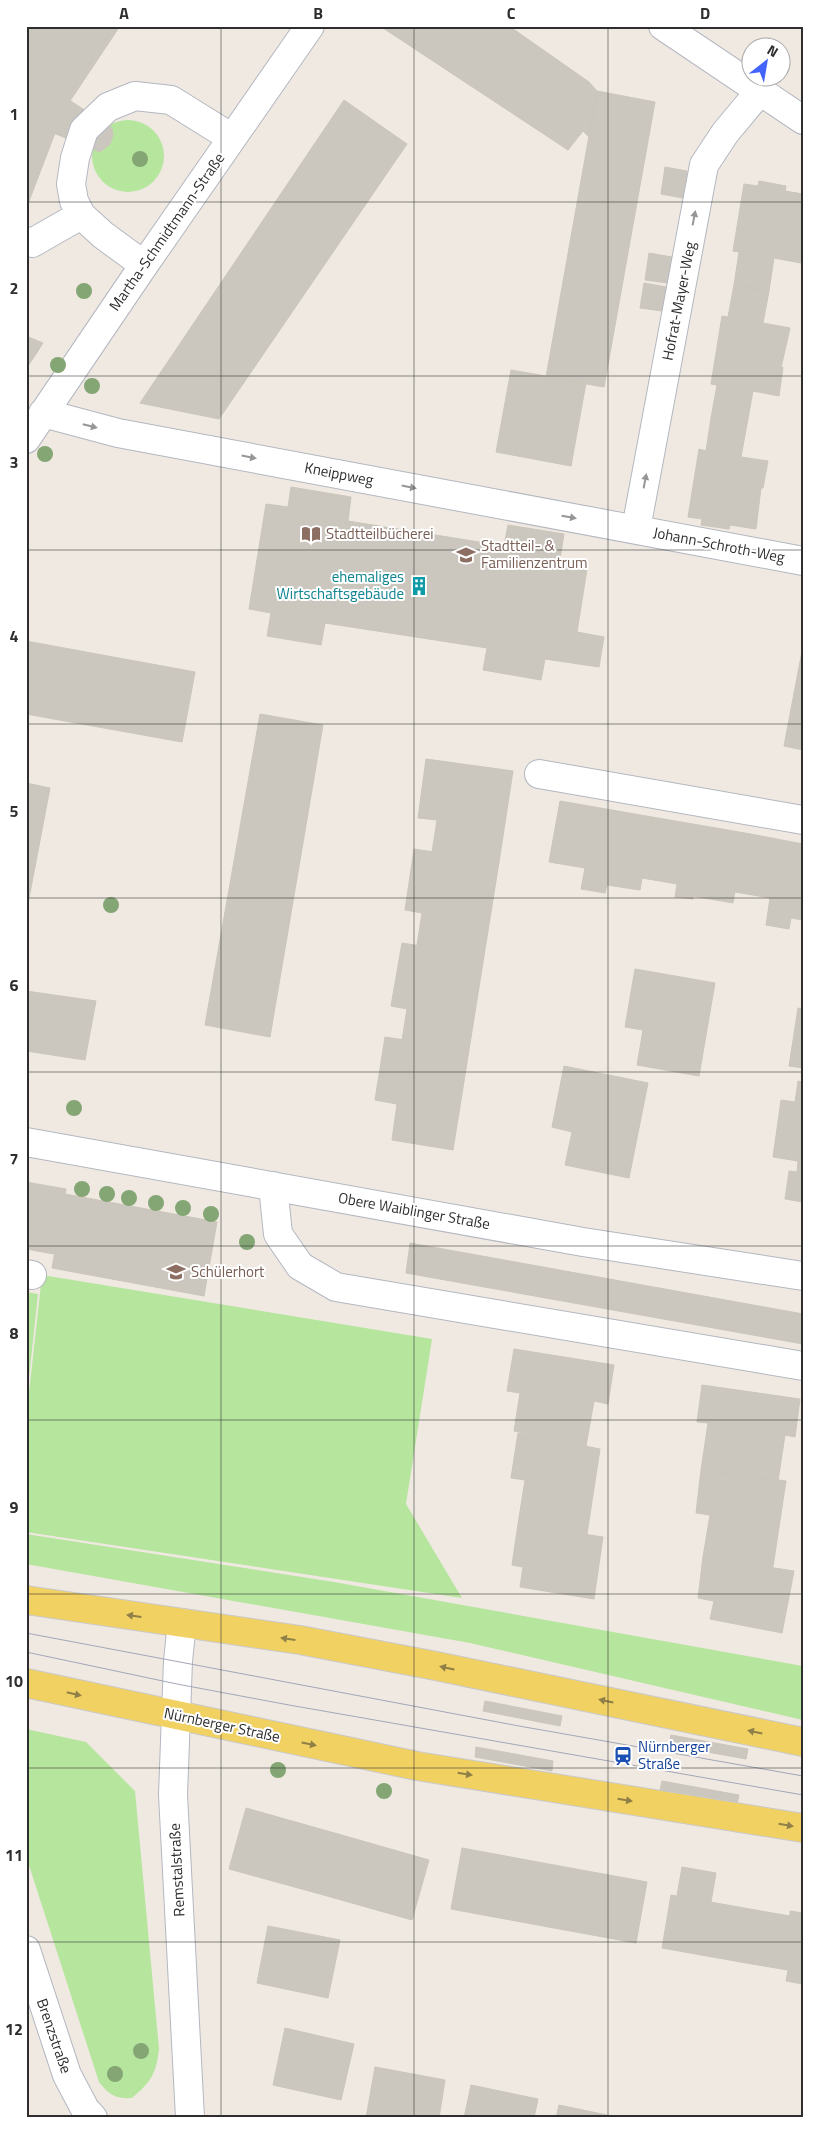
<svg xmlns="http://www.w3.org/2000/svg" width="829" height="2144" font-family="'Titillium Web',sans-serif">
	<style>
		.green { fill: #b6e59e }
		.building { fill: #cbc7bf; stroke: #cbc5ba }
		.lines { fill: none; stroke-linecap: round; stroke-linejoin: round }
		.minor-casing { stroke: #b4b7c1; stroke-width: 30 }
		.major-casing { stroke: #c9c9c9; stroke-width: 30 }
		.minor { stroke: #fff; stroke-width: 28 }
		.major { stroke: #f2d163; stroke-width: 28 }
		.tram { stroke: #a3a6b8; stroke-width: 1 }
		.tree { fill: #84a574 }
		.oneway { fill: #969696 }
		.oneway2 { fill: #908048 }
		.grid { fill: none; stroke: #2e2e2e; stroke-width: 1; stroke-opacity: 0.55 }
		.labels { text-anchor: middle; stroke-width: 4; stroke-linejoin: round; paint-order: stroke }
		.street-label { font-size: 15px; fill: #2e2e2e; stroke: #fff }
		.education-label { font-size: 15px; fill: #785e54; stroke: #fff; text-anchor: start }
		.culture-label { font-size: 15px; fill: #0d838f; stroke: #fff; text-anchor: end }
		.transit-label { font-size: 15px; fill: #164399; stroke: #fff; text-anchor: start }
		.neatline { fill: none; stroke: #2e2e2e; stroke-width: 2 }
		.grid-label { font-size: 16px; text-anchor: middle; font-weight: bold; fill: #2e2e2e }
	</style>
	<rect width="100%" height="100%" fill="#efe9e1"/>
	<path class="green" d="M92 156a36 36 0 1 1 72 0a36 36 0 1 1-72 0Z
		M42,1275L432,1339L406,1504L462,1598L26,1532V1420Z
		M26,1292L38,1294L26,1406Z
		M26,1534L334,1582L803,1666V1720L470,1643L26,1564Z
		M26,1729L86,1742L135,1791L159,2049C156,2074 151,2082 132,2098C116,2099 109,2095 99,2082L26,1856Z"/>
	<path class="building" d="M26,26H120L70,101L26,74Z
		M384,26H509L589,82L597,91L589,137L583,131L568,150L383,28Z
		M26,74L63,96L46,130L26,122Z
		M597,91L655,102L604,387L546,377Z
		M63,96L112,128L113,135L110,144L100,152L46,130Z
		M344,100L407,144L219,419L140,403Z
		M26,122L55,133L26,209Z
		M665,167L687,171L683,198L661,194Z
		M759,181L786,186L785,191L803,194V249L801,263L774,258L769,291L734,285L739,252L733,251L744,184L758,186Z
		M649,253L672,257L668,283L645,280Z
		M644,283L666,287L662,311L640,308Z
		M734,285L769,291L763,323L790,328L781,368L783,367L779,396L753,391L747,424L711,418L717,385L711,384L722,316L728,317Z
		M26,336L43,343L34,357L26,355Z
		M26,355L34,357L26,369Z
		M511,370L586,383L571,466L496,452Z
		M711,418L747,424L741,457L768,461L763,488H761L756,529L730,525L729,529L701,525L702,519L688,517L699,449L706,451Z
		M291,487L351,497L348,521L504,546L508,525L564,534L560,559L588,563L577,632L604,637L599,667L545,659L541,680L483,670L487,648L325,623L321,645L267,636L271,613L249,609L266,504L288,507Z
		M26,641L195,672L182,742L26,714Z
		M803,646V750L784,746Z
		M260,714L323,725L270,1037L205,1025Z
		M426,759L513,771L499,862L432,852L437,820L418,818Z
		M26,783L50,788L26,914Z
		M560,801L652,817L640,890L607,885L605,893L581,889L585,868L549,862Z
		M652,817L745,833L733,903L693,896V899L675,897L677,884L642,878Z
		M745,833L803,844V920L791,918L789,929L766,925L770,898L735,892Z
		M414,849L499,862L484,956L417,945L422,913L405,910Z
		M402,943L484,956L469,1050L402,1040L407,1009L391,1006Z
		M635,969L715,983L699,1076L637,1065L643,1030L625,1027Z
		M26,991L96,1001L85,1060L26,1051Z
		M798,1008L803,1009V1068L789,1066Z
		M385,1037L469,1050L453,1150L392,1140L397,1104L375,1100Z
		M564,1066L648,1083L629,1178L565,1165L572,1132L552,1127Z
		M798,1081L803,1082V1202L785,1199L789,1171L797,1172L798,1161L773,1157L781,1100L795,1102Z
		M26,1182L66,1189L54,1254L26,1249Z
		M65,1194L217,1222L204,1296L52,1268Z
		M410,1243L803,1314V1344L406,1273Z
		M514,1349L614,1365L608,1404L594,1401L586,1446L514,1431L520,1393L507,1391Z
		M702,1385L800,1399L795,1437L785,1435L778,1481L701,1470L708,1423L697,1422Z
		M518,1433L600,1449L587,1534L518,1524L525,1480L511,1478Z
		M701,1470L786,1481L773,1567L703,1557L710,1515L696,1513Z
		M518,1524L603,1537L594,1599L520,1587L523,1567L512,1565Z
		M703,1557L794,1571L782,1633L710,1619L714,1601L698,1598Z
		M485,1701L562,1716L560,1726L483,1711Z
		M671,1735L748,1749L746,1759L669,1745Z
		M476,1747L553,1761L552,1771L475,1757Z
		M662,1781L739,1795L737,1805L660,1790Z
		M246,1808L338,1834L320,1894L229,1869Z
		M338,1834L429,1860L412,1920L320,1894Z
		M462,1848L554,1865L543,1926L451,1909Z
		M554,1865L647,1882L636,1943L543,1926Z
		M682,1867L716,1873L711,1902L677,1896Z
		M671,1895L761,1911L752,1964L662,1948Z
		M761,1911L790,1916V1911L803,1913V1984L786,1981L788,1970L752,1964Z
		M268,1926L340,1940L328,1998L257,1983Z
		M285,2028L354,2044L341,2100L273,2085Z
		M375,2067L445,2080L439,2118H366Z
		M471,2085L538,2099L534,2118H464Z
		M559,2105L621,2118H556Z"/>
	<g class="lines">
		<g class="minor-casing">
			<path id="minor" d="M663,26L803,120
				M26,241L32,243L81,215
				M144,265L103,235L81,215L74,201L71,184L75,158L84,130L108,107L135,96L171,100L232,138
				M43,413L118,433L803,561
				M26,439L144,265L310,26
				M636,529L704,165L725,133L760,91
				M539,774L803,820
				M26,1142L583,1242L803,1276
				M273,1186L278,1234L300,1266L336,1287L803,1366
				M26,1274L32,1275
				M182,1623L178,1661L173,1795L190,2118
				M26,1950L67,2075L85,2109L93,2118"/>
		</g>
		<g class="major-casing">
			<path id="major" d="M26,1600L300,1640L436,1666L803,1742
				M26,1683L417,1766L803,1828"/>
		</g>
		<use href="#minor" class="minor"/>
		<use href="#major" class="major"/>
		<path class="tram" d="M26,1633L519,1726L803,1776
			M26,1652L177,1684L289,1705L803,1795"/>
	</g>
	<g class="tree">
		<circle cx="140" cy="159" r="8"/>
		<circle cx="84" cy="291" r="8"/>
		<circle cx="58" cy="365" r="8"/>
		<circle cx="92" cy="386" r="8"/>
		<circle cx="45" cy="454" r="8"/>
		<circle cx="111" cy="905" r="8"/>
		<circle cx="74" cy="1108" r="8"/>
		<circle cx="82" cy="1189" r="8"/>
		<circle cx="107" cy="1194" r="8"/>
		<circle cx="129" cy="1198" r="8"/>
		<circle cx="156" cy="1203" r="8"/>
		<circle cx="183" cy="1208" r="8"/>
		<circle cx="211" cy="1214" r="8"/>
		<circle cx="247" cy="1242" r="8"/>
		<circle cx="278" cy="1770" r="8"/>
		<circle cx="384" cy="1791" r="8"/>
		<circle cx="141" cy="2051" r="8"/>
		<circle cx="115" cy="2074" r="8"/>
	</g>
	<defs><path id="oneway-solid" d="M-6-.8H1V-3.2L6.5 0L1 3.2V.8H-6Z" transform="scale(1.25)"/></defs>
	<g class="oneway">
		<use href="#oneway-solid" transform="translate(694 218) rotate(-79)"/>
		<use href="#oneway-solid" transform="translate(90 426) rotate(14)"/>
		<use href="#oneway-solid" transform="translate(249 457) rotate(11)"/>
		<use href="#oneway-solid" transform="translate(645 481) rotate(-79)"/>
		<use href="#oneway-solid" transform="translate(409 487) rotate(11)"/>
		<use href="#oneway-solid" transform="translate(569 517) rotate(10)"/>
	</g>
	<g class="oneway2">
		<use href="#oneway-solid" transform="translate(134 1616) rotate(-172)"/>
		<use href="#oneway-solid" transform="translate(288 1639) rotate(-172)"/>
		<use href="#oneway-solid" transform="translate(447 1668) rotate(-168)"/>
		<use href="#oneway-solid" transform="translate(74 1694) rotate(13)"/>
		<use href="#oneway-solid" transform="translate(606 1701) rotate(-168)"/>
		<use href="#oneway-solid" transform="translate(755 1732) rotate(-168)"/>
		<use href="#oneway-solid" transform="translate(309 1744) rotate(12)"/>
		<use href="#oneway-solid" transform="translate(465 1774) rotate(9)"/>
		<use href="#oneway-solid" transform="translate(625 1800) rotate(9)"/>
		<use href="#oneway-solid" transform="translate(786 1825) rotate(10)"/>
	</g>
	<path class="grid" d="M221,26V2118M414,26V2118M608,26V2118M26,202H803M26,376H803M26,550H803M26,724H803M26,898H803M26,1072H803M26,1246H803M26,1420H803M26,1594H803M26,1768H803M26,1942H803"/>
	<defs>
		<g id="library-bare" transform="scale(1.5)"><path d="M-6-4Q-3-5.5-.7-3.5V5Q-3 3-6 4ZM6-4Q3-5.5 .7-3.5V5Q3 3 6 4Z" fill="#8d6e63" stroke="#fff" stroke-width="2.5" paint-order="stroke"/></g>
		<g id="school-bare" transform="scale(1.5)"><path d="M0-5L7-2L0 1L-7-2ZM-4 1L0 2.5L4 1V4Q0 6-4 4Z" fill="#8d6e63" stroke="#fff" stroke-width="2.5" paint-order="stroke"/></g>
		<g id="building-bare" transform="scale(1.5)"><path d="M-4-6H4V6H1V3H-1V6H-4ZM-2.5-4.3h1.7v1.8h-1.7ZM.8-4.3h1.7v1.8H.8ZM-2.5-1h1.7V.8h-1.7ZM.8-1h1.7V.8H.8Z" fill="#0f9aa8" stroke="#fff" stroke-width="2.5" paint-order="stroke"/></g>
		<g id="station-bare" transform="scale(1.5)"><path d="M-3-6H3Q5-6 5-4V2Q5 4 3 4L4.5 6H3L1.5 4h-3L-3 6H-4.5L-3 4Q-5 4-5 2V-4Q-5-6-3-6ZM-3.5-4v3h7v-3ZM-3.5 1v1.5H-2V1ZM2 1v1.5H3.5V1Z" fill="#1a4fb4" stroke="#fff" stroke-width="2.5" paint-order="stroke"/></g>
	</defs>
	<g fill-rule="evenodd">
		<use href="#library-bare" x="311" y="534"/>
		<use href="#school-bare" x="466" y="555"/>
		<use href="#building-bare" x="419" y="586"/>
		<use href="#school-bare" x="176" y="1272"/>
		<use href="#station-bare" x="623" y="1756"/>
	</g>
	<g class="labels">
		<g class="street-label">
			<text transform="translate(167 232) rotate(-55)" y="5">Martha-Schmidtmann-Straße</text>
			<text transform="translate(679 301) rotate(-79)" y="5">Hofrat-Mayer-Weg</text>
			<text transform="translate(339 474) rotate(11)" y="5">Kneippweg</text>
			<text transform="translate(719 545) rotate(11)" y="5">Johann-Schroth-Weg</text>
			<text transform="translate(414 1211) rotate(10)" y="5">Obere Waiblinger Straße</text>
			<text transform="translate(222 1725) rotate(12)" y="5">Nürnberger Straße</text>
			<text transform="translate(177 1870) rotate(-93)" y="5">Remstalstraße</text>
			<text transform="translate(54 2036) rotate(71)" y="5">Brenzstraße</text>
		</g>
		<g class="education-label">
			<text x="326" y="539">Stadtteilbücherei</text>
			<text x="481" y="551">Stadtteil- &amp;<tspan x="481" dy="17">Familienzentrum</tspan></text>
			<text x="191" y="1277">Schülerhort</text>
		</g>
		<g class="culture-label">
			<text x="404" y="582">ehemaliges<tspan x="404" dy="17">Wirtschaftsgebäude</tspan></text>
		</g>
		<g class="transit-label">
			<text x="638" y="1752">Nürnberger<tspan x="638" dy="17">Straße</tspan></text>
		</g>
	</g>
	<rect width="829" height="2144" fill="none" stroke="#ffffff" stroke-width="55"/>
	<g transform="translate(766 62) rotate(31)"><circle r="24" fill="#ffffff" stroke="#ababab"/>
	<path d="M0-4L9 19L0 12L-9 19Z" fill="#4264fb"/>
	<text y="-8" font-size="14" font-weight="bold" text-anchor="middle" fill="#2e2e2e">N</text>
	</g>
	<rect x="28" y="28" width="774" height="2088" class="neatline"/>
	<g class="grid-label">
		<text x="124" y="19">A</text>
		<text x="318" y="19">B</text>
		<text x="511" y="19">C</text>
		<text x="705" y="19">D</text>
		<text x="14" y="120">1</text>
		<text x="14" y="294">2</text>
		<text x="14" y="468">3</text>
		<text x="14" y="642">4</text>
		<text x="14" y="817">5</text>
		<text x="14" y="991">6</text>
		<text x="14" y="1165">7</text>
		<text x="14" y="1339">8</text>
		<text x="14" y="1513">9</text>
		<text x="14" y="1687">10</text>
		<text x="14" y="1861">11</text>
		<text x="14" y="2035">12</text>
	</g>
</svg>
